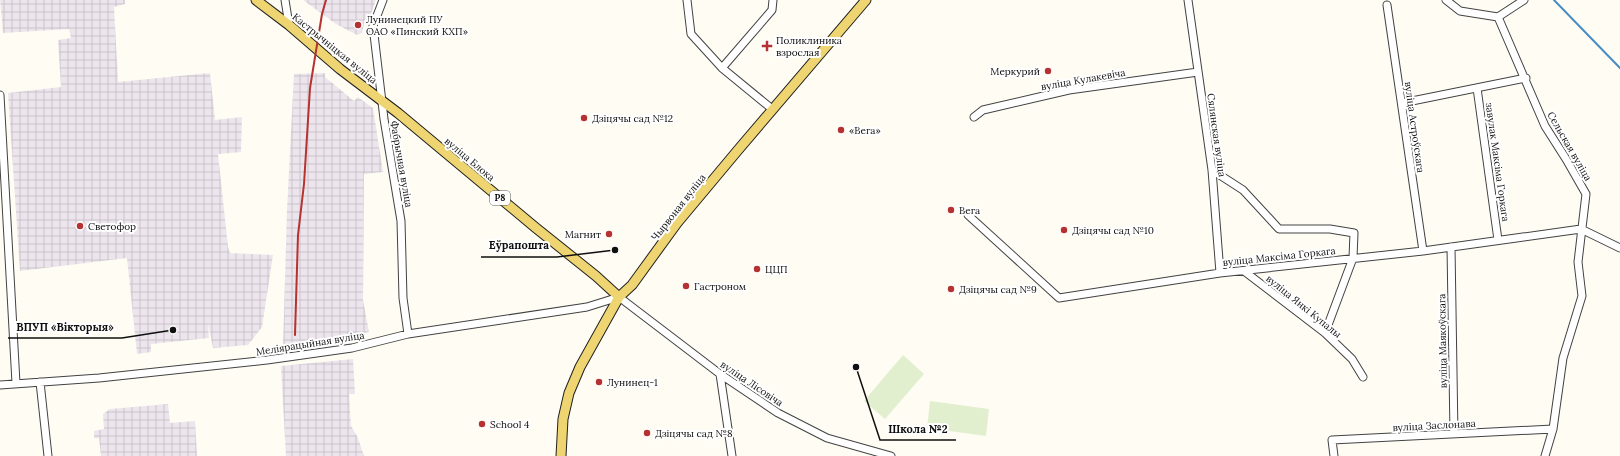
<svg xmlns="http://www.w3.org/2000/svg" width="1620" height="456" font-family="Lora,serif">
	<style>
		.industrial { fill: url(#industrial-grid) }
		.pitch { fill: #e2efcf }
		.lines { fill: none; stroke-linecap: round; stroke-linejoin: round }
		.stream { stroke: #478dc4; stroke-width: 2 }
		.minor-casing { stroke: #424242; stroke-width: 9 }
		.major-casing { stroke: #202020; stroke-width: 11 }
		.minor { stroke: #fff; stroke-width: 7 }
		.major { stroke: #eed572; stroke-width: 9 }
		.rail { stroke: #b63132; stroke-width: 2 }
		.poi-dot { fill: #b63132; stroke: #fff; stroke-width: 1.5 }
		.labels { text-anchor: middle; stroke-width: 4; stroke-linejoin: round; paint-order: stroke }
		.shield { fill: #fff; stroke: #575757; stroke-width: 1 }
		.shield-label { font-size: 9px; font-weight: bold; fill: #0f0f0f }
		.poi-label { font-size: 10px; fill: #0f0f0f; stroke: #fff; text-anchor: start }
		.street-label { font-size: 10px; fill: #0f0f0f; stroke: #fff }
		.leader { fill: none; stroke: #0f0f0f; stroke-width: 1.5 }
		.callout-dot { fill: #0f0f0f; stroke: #fff; stroke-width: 1.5 }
		.callout-label { font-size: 11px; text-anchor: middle; font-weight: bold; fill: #0f0f0f; stroke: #fff; stroke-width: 4; stroke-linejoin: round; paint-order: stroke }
	</style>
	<defs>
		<pattern id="industrial-grid" width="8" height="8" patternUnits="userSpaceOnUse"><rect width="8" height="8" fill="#ede5ed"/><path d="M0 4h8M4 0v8" fill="none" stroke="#cac3ca"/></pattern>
	</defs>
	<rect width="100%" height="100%" fill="#fefcf3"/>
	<path class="industrial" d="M0,0H125V4L114,7L118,82L210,73L215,120L242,117L241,152L218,154L228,247L230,253L273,255L262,327L248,345L213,348L208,323L209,338L151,344V352L137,354L127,258L20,271L8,93L61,87L58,40L71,38L69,29L3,33Z
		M303,0H376L369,19H365L362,33L357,35L336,24Z
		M325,73V77L354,101L358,97L373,108L383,172L364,174L363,300L369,332L355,335L343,341L335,340L332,344L283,348L287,210L294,74Z
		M353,359L355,394H349L351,426L358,438L364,456H286L281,366Z
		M168,404L170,423L195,421L197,456H101L99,438H94V431L104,429L103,414L110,409Z"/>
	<path class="pitch" d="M903,355L924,374L885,419L864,401Z
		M930,401L989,409L986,436L927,428Z"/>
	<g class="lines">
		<path class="stream" d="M1554,0L1620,68"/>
		<g class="minor-casing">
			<path id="minor" d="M285,0L289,25
				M383,0L373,26L384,119L401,221L403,298L408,334
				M687,0L691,34L722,68L772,109
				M1188,0L1212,170L1220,273
				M1446,0L1460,11L1498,17L1524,0
				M1387,5L1423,251
				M1498,17L1545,126L1566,159L1586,194L1578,262L1582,296L1563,358L1553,429L1545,456
				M722,68L772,10L773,0
				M1477,88L1498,240
				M0,95L16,383
				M1402,103L1526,78
				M974,117L983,110L1069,90L1198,72
				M1212,170L1243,190L1279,229H1330L1354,233L1353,258L1325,333
				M968,215L1059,298L1220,273L1423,251L1581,229L1620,248
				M1451,247L1454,434
				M1244,271L1325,333L1352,359L1363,377
				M720,374L732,456
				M40,382L48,456
				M0,385L99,378L267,360L352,348L408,334L587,307L619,297L720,374L778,413L827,438L891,456
				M1334,456L1332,440L1553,429"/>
		</g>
		<g class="major-casing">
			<path id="major" d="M256,0L289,25L340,69L398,113L536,228L596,276L619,297
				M561,456L563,419L569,393L580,367L619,297L632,285L677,223L738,150L866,0"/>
		</g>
		<use href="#minor" class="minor"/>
		<use href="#major" class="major"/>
		<path class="rail" d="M295,335L298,235L304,184L310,88L322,14L326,0"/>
	</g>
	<g class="poi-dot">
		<circle cx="358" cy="25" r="4"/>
		<path d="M765 40h4v4h4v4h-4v4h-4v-4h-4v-4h4z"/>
		<circle cx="1048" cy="71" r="4"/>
		<circle cx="584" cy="118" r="4"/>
		<circle cx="841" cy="130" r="4"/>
		<circle cx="951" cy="210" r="4"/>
		<circle cx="80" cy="226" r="4"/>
		<circle cx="1064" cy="230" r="4"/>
		<circle cx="609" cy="234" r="4"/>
		<circle cx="757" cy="269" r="4"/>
		<circle cx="686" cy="286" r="4"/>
		<circle cx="951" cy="289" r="4"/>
		<circle cx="599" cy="382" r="4"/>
		<circle cx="482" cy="424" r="4"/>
		<circle cx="647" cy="433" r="4"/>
	</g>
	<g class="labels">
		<rect class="shield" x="490" y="191" width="20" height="14" rx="3"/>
		<g class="shield-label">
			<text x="500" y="201">Р8</text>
		</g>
		<g class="poi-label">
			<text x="366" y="23">Лунинецкий ПУ<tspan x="366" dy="12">ОАО «Пинский КХП»</tspan></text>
			<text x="776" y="44">Поликлиника<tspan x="776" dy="12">взрослая</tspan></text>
			<text x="1040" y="75" text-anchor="end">Меркурий</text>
			<text x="592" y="122">Дзіцячы сад №12</text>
			<text x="849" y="134">«Вега»</text>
			<text x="959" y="214">Вега</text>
			<text x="88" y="230">Светофор</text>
			<text x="1072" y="234">Дзіцячы сад №10</text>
			<text x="601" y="238" text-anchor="end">Магнит</text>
			<text x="765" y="273">ЦЦП</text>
			<text x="694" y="290">Гастроном</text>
			<text x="959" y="293">Дзіцячы сад №9</text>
			<text x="607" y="386">Лунинец-1</text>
			<text x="490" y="428">School 4</text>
			<text x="655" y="437">Дзіцячы сад №8</text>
		</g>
		<g class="street-label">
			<text transform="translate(335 48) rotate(39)" y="4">Кастрычніцкая вуліца</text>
			<text transform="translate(1083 79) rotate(-10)" y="4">вуліца Кулакевіча</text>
			<text transform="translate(1415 127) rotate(82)" y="4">вуліца Астроўскага</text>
			<text transform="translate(1217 135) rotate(82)" y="4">Сялянская вуліца</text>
			<text transform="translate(1570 146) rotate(60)" y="4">Сельская вуліца</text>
			<text transform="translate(470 159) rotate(40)" y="4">вуліца Блока</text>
			<text transform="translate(1498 162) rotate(82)" y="4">завулак Максіма Горкага</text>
			<text transform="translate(402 164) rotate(80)" y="4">Фабрычная вуліца</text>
			<text transform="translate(678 207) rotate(-52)" y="4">Чырвоная вуліца</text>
			<text transform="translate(1279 256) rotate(-6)" y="4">вуліца Максіма Горкага</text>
			<text transform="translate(1304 306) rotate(39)" y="4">вуліца Янкі Купалы</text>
			<text transform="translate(1442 341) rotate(-91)" y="4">вуліца Маякоўскага</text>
			<text transform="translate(310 343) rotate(-9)" y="4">Меліярацыйная вуліца</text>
			<text transform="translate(752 383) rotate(34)" y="4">вуліца Лісовіча</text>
			<text transform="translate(1434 425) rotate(-3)" y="4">вуліца Заслонава</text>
		</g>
	</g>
	<path class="leader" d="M615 250L557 257H481M173 330L122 338H8M856 367L880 440H956"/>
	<g class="callout-dot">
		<circle cx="615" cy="250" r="4"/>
		<circle cx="173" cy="330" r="4"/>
		<circle cx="856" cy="367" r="4"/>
	</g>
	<g class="callout-label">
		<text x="519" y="249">Еўрапошта</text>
		<text x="65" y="331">ВПУП «Вікторыя»</text>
		<text x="918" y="433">Школа №2</text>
	</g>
</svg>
